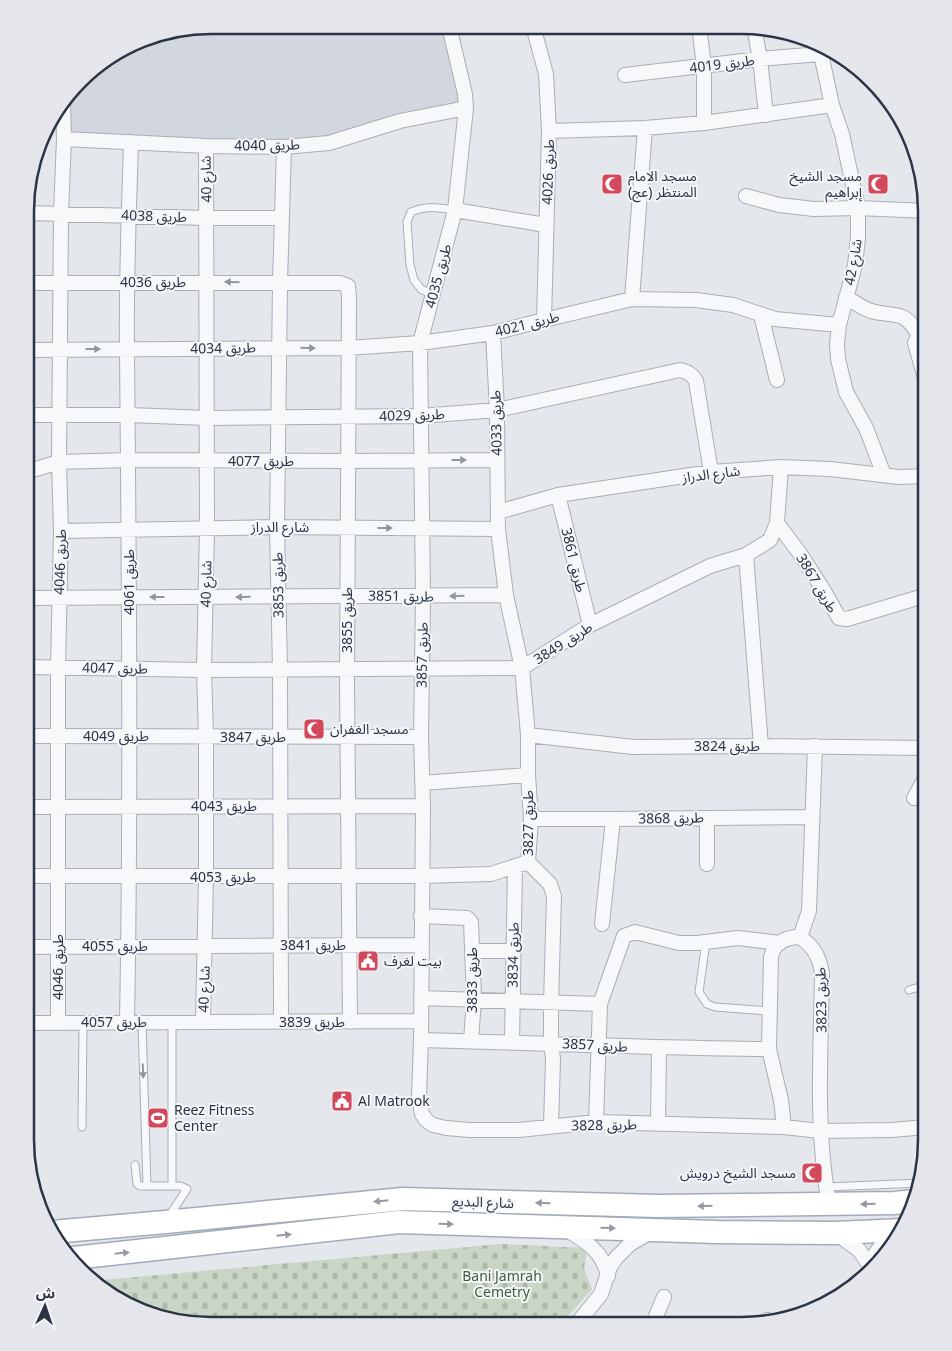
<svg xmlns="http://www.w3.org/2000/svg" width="952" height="1351" font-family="'Noto Sans','Noto Sans Arabic',sans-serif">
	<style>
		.built { fill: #d2d6de }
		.cemetery { fill: url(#cemetery-stones) }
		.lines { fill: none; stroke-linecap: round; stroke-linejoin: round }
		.lane-casing { stroke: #a9aeb7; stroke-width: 9 }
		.street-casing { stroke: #a9aeb7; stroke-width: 16 }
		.primary-casing { stroke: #a3abb8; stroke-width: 25 }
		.lane { stroke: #f7f8fa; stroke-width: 7 }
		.street { stroke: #f7f8fa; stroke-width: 14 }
		.primary { stroke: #fff; stroke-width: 22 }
		.oneway { fill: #9196a0 }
		.oneway2 { fill: #959aa2 }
		.labels { text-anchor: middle; stroke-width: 4; stroke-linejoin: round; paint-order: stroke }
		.street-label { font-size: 14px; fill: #2b3445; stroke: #f4f6f9 }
		.poi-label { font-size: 14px; fill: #2b3445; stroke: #f4f6f9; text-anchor: start }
		.park-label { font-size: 14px; fill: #3f6138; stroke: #f4f6f9 }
		.rim { fill: none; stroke: #2b3445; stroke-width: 2.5 }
	</style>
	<defs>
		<pattern id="cemetery-stones" width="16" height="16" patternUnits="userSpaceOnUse" patternTransform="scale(1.25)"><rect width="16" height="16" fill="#c9d6c5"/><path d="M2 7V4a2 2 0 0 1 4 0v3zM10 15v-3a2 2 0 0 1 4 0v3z" fill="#adb8ab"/></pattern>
	</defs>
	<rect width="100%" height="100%" fill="#e4e7ec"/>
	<path class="built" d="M211,25L449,26L466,108L329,143L64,139L63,102L88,71L151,35Z"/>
	<path class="cemetery" d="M501,1244L587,1248L584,1269L592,1289L560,1325L187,1324L140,1312L98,1288L92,1281Z"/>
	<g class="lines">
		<g class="lane-casing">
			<path id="lane" d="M433,295L421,289L414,280L410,265L407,222L411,212C426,205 439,208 455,210
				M706,942L699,992L707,1004L715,1007L769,1011
				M909,990L927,985
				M142,1022L147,1186
				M82,1127L83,1022
				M135,1165L137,1184L140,1186H180L187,1189L168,1218
				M172,1186V1022
				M826,1187L921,1183"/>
		</g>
		<g class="street-casing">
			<path id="street" d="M449,26L465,94L466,108L455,210L420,343L423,597L421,737L423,806L421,1040L419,1096L422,1114L426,1120L433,1125L446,1128L470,1130H519L596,1122L784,1127L820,1131L891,1130L927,1127
				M533,26L546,74L549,131L544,320
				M699,26L704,66V123
				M754,27L760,59L766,115
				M820,44L821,54L832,105L842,134L858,208V238L855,265L839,325L837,344L838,359L846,392L866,428L884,475
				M625,75L760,59L821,54
				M549,131L645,128L704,123L832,105
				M64,139L206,146L284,147L329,143L400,121L466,108
				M746,196L779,205L814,209L858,208L927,211
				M455,210L546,225
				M27,213L207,218H282
				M26,283H340L348,286L349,296L347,683L350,1022
				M846,297C854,302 862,308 871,311C897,318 902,308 919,335
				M632,299L645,128
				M761,315L777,380
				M925,332L919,335L915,343L927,385
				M493,333L497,410L498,529L506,595L522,668L528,735V775L531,819L528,862L550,884L554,896L551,1004V1043L553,1059L551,1126
				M26,350L348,348L420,343L493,333L544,320L632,299L696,300L733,305L775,319L839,325
				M26,415H129L207,418L421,416L497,410L680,370C688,372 692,374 696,381L711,472
				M26,472L59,462L129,460L347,461L497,460
				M558,495L590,625
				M498,512L558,495L711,472L781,467L830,469L899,477L927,476
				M777,523L801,555L824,591L839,618L847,619L927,595
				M61,531L277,527L498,529
				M746,555L761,746
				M26,598L506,595
				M26,667L204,670L522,668L590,625L710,566L746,555L770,540L777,523L781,467
				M528,735L633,747L761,746L927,748
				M26,736L421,737
				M422,783L528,775
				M914,798L927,775
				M26,807L423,806
				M531,819H613L812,817
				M707,864V818
				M25,876H421L491,874L528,862
				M421,916L467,918L471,922L474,999L471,1041
				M602,924L613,819
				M800,937C814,947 819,956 822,973C821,1050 815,1128 829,1204
				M800,937L809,911L815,746
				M25,947L421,945
				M473,951H514
				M421,998L600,1004
				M58,1022V667L61,531L59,462L61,213L64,139L63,102
				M127,1022C131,798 129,574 127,350C126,281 129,211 131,142
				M203,1022L206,877V737L204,670L207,528L206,146
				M281,1022L280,670L277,527L280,283L284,147
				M25,1023L421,1021
				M421,1040C537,1043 653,1048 769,1049
				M512,1043L515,866
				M596,1122L600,1004L624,936L635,932L679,943H697L738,938L780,943
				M658,1124L659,1048
				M784,1127L781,1100L769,1049L771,957C774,942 786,937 800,937
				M567,1230C587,1242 603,1252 608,1276
				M837,1234L859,1250L870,1266
				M870,1272C870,1255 884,1240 898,1232
				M767,1320H768
				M575,1326L601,1294L610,1267L616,1258L630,1244L651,1232
				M652,1326L664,1297"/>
		</g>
		<g class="primary-casing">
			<path id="primary" d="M52,1232L165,1222L403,1199L658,1206L894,1203L916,1201
				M74,1258L399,1222L717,1232L835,1233L903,1230"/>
		</g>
		<use href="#lane" class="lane"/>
		<use href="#street" class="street"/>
		<use href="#primary" class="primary"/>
	</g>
	<defs><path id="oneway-solid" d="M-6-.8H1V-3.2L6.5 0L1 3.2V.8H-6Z" transform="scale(1.25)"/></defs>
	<g class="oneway">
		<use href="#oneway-solid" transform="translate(232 282) rotate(-179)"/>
		<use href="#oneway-solid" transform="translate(308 348) rotate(1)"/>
		<use href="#oneway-solid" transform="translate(93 349)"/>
		<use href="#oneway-solid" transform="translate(459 460)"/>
		<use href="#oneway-solid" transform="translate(385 528)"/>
		<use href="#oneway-solid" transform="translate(457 596) rotate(179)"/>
		<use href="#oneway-solid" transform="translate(157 597) rotate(-180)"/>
		<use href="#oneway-solid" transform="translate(243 597) rotate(178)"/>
		<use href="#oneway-solid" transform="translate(143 1071) rotate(88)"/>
	</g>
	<g class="oneway2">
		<use href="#oneway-solid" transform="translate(381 1201) rotate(174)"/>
		<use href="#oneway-solid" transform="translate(543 1203) rotate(-178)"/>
		<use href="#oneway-solid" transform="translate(868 1204) rotate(179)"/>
		<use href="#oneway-solid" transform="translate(705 1206) rotate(179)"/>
		<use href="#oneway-solid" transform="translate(446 1224) rotate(1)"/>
		<use href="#oneway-solid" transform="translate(608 1228) rotate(2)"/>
		<use href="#oneway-solid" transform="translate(284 1235) rotate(-6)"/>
		<use href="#oneway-solid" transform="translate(122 1253) rotate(-6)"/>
	</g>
	<defs>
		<g id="mosque-square" transform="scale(1.125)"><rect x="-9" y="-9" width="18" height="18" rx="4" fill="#d1495b" stroke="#f4f6f9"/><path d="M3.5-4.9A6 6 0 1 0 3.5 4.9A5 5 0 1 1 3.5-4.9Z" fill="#fff"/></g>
		<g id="civic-square" transform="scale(1.125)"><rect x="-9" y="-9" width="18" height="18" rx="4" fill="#d1495b" stroke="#f4f6f9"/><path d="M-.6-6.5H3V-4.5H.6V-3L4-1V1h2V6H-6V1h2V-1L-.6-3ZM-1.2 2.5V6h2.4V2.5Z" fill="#fff"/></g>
		<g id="stadium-square" transform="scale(1.125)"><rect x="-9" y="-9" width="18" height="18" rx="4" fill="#d1495b" stroke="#f4f6f9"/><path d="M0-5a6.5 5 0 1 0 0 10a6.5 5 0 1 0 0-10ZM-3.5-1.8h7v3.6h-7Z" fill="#fff"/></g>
	</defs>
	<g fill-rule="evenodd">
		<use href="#mosque-square" x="612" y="184"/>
		<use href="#mosque-square" x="878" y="184"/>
		<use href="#mosque-square" x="314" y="729"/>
		<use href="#civic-square" x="368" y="961"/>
		<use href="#civic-square" x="342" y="1101"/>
		<use href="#stadium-square" x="158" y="1118"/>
		<use href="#mosque-square" x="812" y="1173"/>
	</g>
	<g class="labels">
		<g class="street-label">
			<text transform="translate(722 64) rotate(-7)" y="5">طريق 4019</text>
			<text transform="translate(267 145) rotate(-1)" y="5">طريق 4040</text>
			<text transform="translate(548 172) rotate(-88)" y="5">طريق 4026</text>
			<text transform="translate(206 179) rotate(-91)" y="5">شارع 40</text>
			<text transform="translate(154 216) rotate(2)" y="5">طريق 4038</text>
			<text transform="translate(853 262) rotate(-80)" y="5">شارع 42</text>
			<text transform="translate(438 276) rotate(-75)" y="5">طريق 4035</text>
			<text x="153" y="287">طريق 4036</text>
			<text transform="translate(527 324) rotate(-14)" y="5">طريق 4021</text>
			<text transform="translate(223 348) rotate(-1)" y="5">طريق 4034</text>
			<text transform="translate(412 415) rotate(-2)" y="5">طريق 4029</text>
			<text transform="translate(496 423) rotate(-91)" y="5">طريق 4033</text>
			<text x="261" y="466">طريق 4077</text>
			<text transform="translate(711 474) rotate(-7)" y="5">شارع الدراز</text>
			<text x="280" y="532">شارع الدراز</text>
			<text transform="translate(574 560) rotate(76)" y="5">طريق 3861</text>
			<text transform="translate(60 562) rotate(-88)" y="5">طريق 4046</text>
			<text transform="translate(129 582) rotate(-90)" y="5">طريق 4061</text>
			<text transform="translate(817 583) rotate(59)" y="5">طريق 3867</text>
			<text transform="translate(206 584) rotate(-89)" y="5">شارع 40</text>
			<text transform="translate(278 585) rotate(-91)" y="5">طريق 3853</text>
			<text transform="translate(401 596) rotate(1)" y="5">طريق 3851</text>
			<text transform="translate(347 620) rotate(-90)" y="5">طريق 3855</text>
			<text transform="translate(563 643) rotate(-32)" y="5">طريق 3849</text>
			<text transform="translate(422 655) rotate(-89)" y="5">طريق 3857</text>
			<text transform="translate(115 668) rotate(1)" y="5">طريق 4047</text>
			<text x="116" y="741">طريق 4049</text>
			<text x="253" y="742">طريق 3847</text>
			<text x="727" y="751">طريق 3824</text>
			<text x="224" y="811">طريق 4043</text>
			<text transform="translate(671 818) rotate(-1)" y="5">طريق 3868</text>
			<text transform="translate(528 823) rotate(-90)" y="5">طريق 3827</text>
			<text x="223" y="882">طريق 4053</text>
			<text x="313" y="950">طريق 3841</text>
			<text x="115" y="951">طريق 4055</text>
			<text transform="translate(513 955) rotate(-89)" y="5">طريق 3834</text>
			<text transform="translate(58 967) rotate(-90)" y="5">طريق 4046</text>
			<text transform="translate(472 980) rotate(-90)" y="5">طريق 3833</text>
			<text transform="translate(204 989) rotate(-88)" y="5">شارع 40</text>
			<text transform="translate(821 1000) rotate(-91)" y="5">طريق 3823</text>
			<text x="114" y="1027">طريق 4057</text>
			<text x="312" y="1027">طريق 3839</text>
			<text transform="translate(595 1045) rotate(3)" y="5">طريق 3857</text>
			<text transform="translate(604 1125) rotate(-1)" y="5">طريق 3828</text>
			<text transform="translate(483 1202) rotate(2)" y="5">شارع البديع</text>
		</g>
		<g class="poi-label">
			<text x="628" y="181">مسجد الامام<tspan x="628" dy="16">المنتظر (عج)</tspan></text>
			<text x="862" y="181" text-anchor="end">مسجد الشيخ<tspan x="862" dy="16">إبراهيم</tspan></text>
			<text x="330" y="734">مسجد الغفران</text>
			<text x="384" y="966">بيت لغرف</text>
			<text x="358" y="1106">Al Matrook</text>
			<text x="174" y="1115">Reez Fitness<tspan x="174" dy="16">Center</tspan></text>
			<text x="796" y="1178" text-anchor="end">مسجد الشيخ درويش</text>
		</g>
		<g class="park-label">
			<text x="502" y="1281">Bani Jamrah<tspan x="502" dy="16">Cemetry</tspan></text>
		</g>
	</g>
	<path d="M0 0H952V1351H0ZM211 34H741A177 177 0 0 1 918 211V1140A177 177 0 0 1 741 1317H211A177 177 0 0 1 34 1140V211A177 177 0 0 1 211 34Z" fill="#e4e6eb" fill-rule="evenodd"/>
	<path class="rim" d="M211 34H741A177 177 0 0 1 918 211V1140A177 177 0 0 1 741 1317H211A177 177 0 0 1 34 1140V211A177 177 0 0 1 211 34Z"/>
	<g transform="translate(45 1306) rotate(3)" stroke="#f4f6f9" stroke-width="4" paint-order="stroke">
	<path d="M0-4L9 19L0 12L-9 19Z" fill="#2b3445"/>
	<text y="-8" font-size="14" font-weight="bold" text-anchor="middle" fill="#2b3445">ش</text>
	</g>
</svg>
